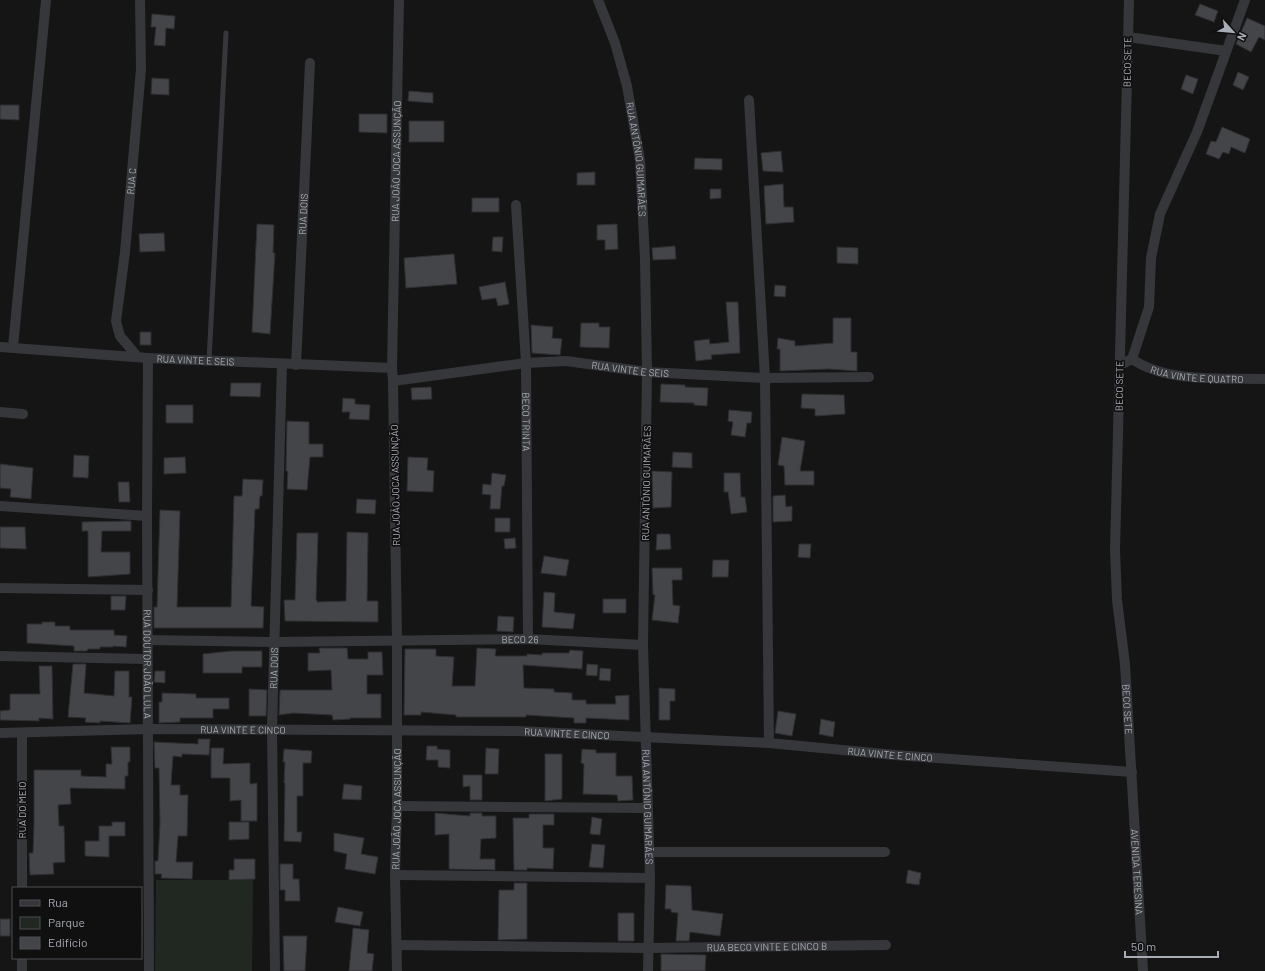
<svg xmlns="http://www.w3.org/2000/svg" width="1265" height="971" font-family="Barlow,sans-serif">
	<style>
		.green { fill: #212822 }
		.building { fill: #444549; stroke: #2f2f32 }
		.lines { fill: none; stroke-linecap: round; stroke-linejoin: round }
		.lane { stroke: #36373b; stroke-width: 5 }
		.street { stroke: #36373b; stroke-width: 10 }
		.labels { text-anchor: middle; stroke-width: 3.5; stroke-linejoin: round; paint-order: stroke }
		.street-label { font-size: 10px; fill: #a8acb5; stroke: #101011 }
	</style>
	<rect width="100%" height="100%" fill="#151516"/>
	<path class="green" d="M156,880H253L252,971H155Z"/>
	<path class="building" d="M1200,4L1218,11L1214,22L1195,15Z
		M152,14L175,16L174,29L166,28L165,46L154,45L156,27H151Z
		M1247,18L1265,26V40L1259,37L1251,52L1236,44Z
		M1238,72L1249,77L1243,90L1233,85Z
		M1186,75L1198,79L1193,94L1181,89Z
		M152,78L169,79V95L151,94Z
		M409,91L433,93V103L408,101Z
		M0,105H19V120L0,119Z
		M359,114H387V133L359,132Z
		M409,121H444V142H409Z
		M1222,127L1250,139L1245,153L1231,147L1229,154L1223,152L1219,159L1206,154L1211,141L1216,142Z
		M781,151L783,172L763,171L761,153Z
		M695,158L722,159V170L694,169Z
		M595,172V185H577V173Z
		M783,184L784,207H793L794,222L766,224L764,186Z
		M710,189H721V198L710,199Z
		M472,198H499V212H472Z
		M257,224L274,225L273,253H275L270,334L252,332Z
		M617,224L618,249L605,250V240H597V225Z
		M164,233L165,251L140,252L139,234Z
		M493,237H503L502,252L492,251Z
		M675,246L676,259L653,260L652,248Z
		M837,247L858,248V264L837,263Z
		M454,254L457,284L406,288L404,258Z
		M505,282L509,304L498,306L496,298L482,300L479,287Z
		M775,285L786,286L785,297L774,296Z
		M726,302H738L740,353L711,355L712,359L696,361L694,341L709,339L710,344L729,342Z
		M833,318H851V352H857V371L829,369L780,371V349H777L778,338L795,341V346L833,343Z
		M581,323H599V327H610L609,348L580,347Z
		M531,325L553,327L552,338L562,339L560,355L532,353Z
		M140,332H151V345H140Z
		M231,383H261L260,397L230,396Z
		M661,384L685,385V387L708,388L707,406L694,405V403L660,402Z
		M431,387L432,399L412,400L411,388Z
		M802,394L844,395L845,414L815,416V409L801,408Z
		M343,398L355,399V404L370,405L369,420L349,419L350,412H342Z
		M166,405H193V423H166Z
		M729,410L752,412L751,423H747L745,437L731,435L733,422L728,421Z
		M287,421L309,422V444H323V457H310L307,490L287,489L288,471H286Z
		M782,437L805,441L800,471H814V485H785L784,466L778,465Z
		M673,452L692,453V468L672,467Z
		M74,455L89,456L88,478L73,477Z
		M185,457L186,473L164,474V458Z
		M408,457L428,458L427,470L434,471L433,492L407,491Z
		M0,464L33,468L31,499L10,497L11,489L0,488Z
		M652,471L672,472L671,507L653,508Z
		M492,473L506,475L504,486H502L500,509H490L491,495L482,494L483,484L491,485Z
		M724,473H740L741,497H745L747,512L731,514L728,492H724Z
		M243,479L263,480L262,496H260L259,509H255L251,606L264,607L263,628H154V607H157L160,510L180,511L177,607H231L234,496H242Z
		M118,482H129L130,502H119Z
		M785,495L786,507L792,506V521L773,522V496Z
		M357,499L376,500L375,514L356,513Z
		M495,518H510V532H495Z
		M131,521V531H102L101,552H130V574L88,577V531H82V522Z
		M0,527H25L26,549L0,548Z
		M347,532L368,533L367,601H378V622L285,621L284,600H295L297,533H318L316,600H317V602L346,601Z
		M657,534H670L671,549L656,550Z
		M515,538L516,548L505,549L504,539Z
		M799,544H811L810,558L798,557Z
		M544,556L569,560L566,576L541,573Z
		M713,560H729L728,577H712Z
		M652,568H682V580H672L673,605L680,606L678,623L652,620L655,595H653Z
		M544,592L555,593L554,612L575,614L573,629L542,627Z
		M111,596H126L125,610H111Z
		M603,599H626V613H603Z
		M498,616L514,617L513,632L497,631Z
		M42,622H55V626H70V630H114V635L127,636L126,647L113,646V647H100V649H88L87,651H74V646L27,643V624H42Z
		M319,648H347L348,659H368V652H382L383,675H367V694H381V718H350V719L333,720L332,715L293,713L279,715L280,690H332L331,670L308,671V653H320Z
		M477,648L496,649L495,656H527V654L542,655V653H569L570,650L583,651L582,669L523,665L524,688L554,689V692L572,693V700H586V704H616L615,696L629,695V720L586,718V723H574V718L526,715V717H456V715L421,712V715H404L405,649H436V656L454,657L452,686H475Z
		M232,651H262V667H242V673H203V654Z
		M73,664H86L84,693L114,696L115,671H129V697H132L130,723L100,721V723L85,722L86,718L68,717Z
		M587,664L598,665L597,676L586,675Z
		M39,666H52L53,719L39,718V721L0,720V711L10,710V694H40Z
		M600,668L611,669L610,681L599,680Z
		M155,671H165V683L154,682Z
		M659,688L675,689V701H670V720H659Z
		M249,689L267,690L266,716H249Z
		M162,693L196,694V698H229V709H213V718H180V722L159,723V702H162Z
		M778,711L796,714L792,736L775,733Z
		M821,719L835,722L833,737L819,734Z
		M198,739H210L209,755L182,754V757L173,756L171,785H180V795H188L187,836H178L176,862H193L192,879L161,878L162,874H155V861H158L160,823L159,768H155L154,742L198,744Z
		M427,746H437V749L450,750V768L438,767V760H426Z
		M111,747H130V762H128V776H125V789L70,788L71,804L58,805L59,826H64L65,862L53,863L54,874L30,875L29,853H33L34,826V770H81V776L106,777V764H112Z
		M211,748H224L223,764L250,763V784L257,783V821H241V800L230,801V778H211Z
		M486,748L499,749L498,774H485Z
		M284,749L312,751L311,763H303V796H297V832H302L301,842L284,841L285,783H284L285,762H283Z
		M582,749L596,750V753H616V776H632L633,800L618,801L617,795L583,794L584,764L581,763Z
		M545,754H562V799L545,801Z
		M463,775H482V800H470V786L463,787Z
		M344,784L362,786L361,800L342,799Z
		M435,813L470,816V813H482V816H496V838L481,839L480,859H495V870L449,869V834L435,835Z
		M529,814H554V825H543V848H554L553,869L527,868V870H514L513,818H529Z
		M592,817L602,819L600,835L590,834Z
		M112,822H125V836H109V857L85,856V841H99V826H112Z
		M229,822H249V839L229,840Z
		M334,833L364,838L361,854L378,857L375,874L345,869L347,854L334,851Z
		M592,844L605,845L603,868L589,867Z
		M234,859H255V879L229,880V870H234Z
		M280,864H293V879H299L300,901H285V890H280Z
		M908,870L921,873L919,885L906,883Z
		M514,883H527V939L498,940L499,890H514Z
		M666,885L691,886L692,910L723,914L720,936L690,932L689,941H676L678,913L671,912V909H665Z
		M338,907L363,912L360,926L335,922Z
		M618,913H634V941H618Z
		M0,919H10V936H0Z
		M353,928L369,930L367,953L374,954L372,971H349Z
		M283,936H307L305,971H284Z
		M661,954L706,955L705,971H661Z"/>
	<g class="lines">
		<path class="lane" d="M209,361L226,33"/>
		<g class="street">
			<path id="s1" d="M598,0L615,43L627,86L640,160L645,259L647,372L643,645L650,878L648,971"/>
			<path id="s2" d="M1129,0L1115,550L1117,600L1125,664L1143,971"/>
			<path d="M1128,37L1226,51"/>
			<path d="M749,100L765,378L769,743"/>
			<path id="s3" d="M516,205L526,363L528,639"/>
			<path id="s4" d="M0,347L148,358L392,368"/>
			<path d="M13,347L46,0"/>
			<path id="s5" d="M136,355L120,336L116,321L125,252L141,69L140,0"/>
			<path id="s6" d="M148,358L147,516L149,971"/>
			<path id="s7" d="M1132,359C1166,383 1225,378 1265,379"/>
			<path id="s8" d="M296,365L310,63"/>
			<path d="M1120,365L1132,359L1149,307L1151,258L1160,214L1197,132L1245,0"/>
			<path id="s9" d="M393,381L526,363L566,361L647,372L765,378L869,377"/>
			<path d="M0,412L23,414"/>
			<path d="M0,506L147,516"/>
			<path d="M0,588L148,590"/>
			<path id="s10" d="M148,640L274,642L528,639L643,645"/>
			<path d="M0,656L147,659"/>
			<path id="s11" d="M0,733L147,729L517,731L769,743L895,755L1132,772"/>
			<path d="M397,806L647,808"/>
			<path d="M649,852H885"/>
			<path d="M395,875L650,878"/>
			<path d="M22,888V733"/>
			<path id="s12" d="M397,945L648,948L886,945"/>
			<path d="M22,971V958"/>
			<path id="s13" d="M275,971L272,729L282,364"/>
			<path id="s14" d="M397,971L395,875L397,806V640L393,381L392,368L399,0"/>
		</g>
	</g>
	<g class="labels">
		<g class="street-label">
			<text transform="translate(1127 62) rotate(-89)" y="4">BECO SETE</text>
			<text dy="4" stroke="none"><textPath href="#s1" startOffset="165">RUA ANTÔNIO GUIMARÃES</textPath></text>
			<text dy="4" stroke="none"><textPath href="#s14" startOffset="810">RUA JOÃO JOCA ASSUNÇÃO</textPath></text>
			<text dy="4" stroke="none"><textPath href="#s5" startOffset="181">RUA C</textPath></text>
			<text dy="4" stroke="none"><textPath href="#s8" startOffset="151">RUA DOIS</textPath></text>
			<text dy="4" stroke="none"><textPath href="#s4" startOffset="196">RUA VINTE E SEIS</textPath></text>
			<text dy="4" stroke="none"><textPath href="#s9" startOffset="239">RUA VINTE E SEIS</textPath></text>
			<text dy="4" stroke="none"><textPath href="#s7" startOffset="68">RUA VINTE E QUATRO</textPath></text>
			<text transform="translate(1119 386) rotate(-89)" y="4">BECO SETE</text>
			<text dy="4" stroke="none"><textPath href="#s3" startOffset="217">BECO TRINTA</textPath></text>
			<text transform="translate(646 483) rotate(-89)" y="4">RUA ANTÔNIO GUIMARÃES</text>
			<text transform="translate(395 485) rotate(-91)" y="4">RUA JOÃO JOCA ASSUNÇÃO</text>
			<text dy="4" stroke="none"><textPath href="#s10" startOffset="372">BECO 26</textPath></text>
			<text dy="4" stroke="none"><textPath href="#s6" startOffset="306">RUA DOUTOR JOÃO LULA</textPath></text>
			<text dy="4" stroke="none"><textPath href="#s13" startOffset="303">RUA DOIS</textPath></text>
			<text dy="4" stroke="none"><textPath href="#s2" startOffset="710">BECO SETE</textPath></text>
			<text dy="4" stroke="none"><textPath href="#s11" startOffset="243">RUA VINTE E CINCO</textPath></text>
			<text dy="4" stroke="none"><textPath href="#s11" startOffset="567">RUA VINTE E CINCO</textPath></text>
			<text dy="4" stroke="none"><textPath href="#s11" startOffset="891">RUA VINTE E CINCO</textPath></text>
			<text dy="4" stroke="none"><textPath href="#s1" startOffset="813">RUA ANTÔNIO GUIMARÃES</textPath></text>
			<text dy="4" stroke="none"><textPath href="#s14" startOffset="162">RUA JOÃO JOCA ASSUNÇÃO</textPath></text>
			<text transform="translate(22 810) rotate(-90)" y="4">RUA DO MEIO</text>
			<text dy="4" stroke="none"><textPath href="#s2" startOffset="873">AVENIDA TERESINA</textPath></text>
			<text dy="4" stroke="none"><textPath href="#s12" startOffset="370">RUA BECO VINTE E CINCO B</textPath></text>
		</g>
	</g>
	<rect x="12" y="887" width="130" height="72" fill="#101011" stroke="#4d4e53"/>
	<rect x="20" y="900" width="20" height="6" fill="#36373b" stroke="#4d4e53"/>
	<text x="48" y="907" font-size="12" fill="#a8acb5">Rua</text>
	<rect x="20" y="917" width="20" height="12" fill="#212822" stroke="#4d4e53"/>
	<text x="48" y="927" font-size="12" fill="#a8acb5">Parque</text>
	<rect x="20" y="937" width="20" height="12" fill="#444549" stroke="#4d4e53"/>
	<text x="48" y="947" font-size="12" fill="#a8acb5">Edifício</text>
	<g transform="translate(1233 32) rotate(117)" stroke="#101011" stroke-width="3" paint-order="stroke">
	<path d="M0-3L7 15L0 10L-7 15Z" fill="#a8acb5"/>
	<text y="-6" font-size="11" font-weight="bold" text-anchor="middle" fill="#a8acb5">N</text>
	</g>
	<path d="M1125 951v6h93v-6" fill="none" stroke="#a8acb5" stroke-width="2"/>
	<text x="1131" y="951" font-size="12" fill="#a8acb5" stroke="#101011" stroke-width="3" paint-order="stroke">50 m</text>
</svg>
